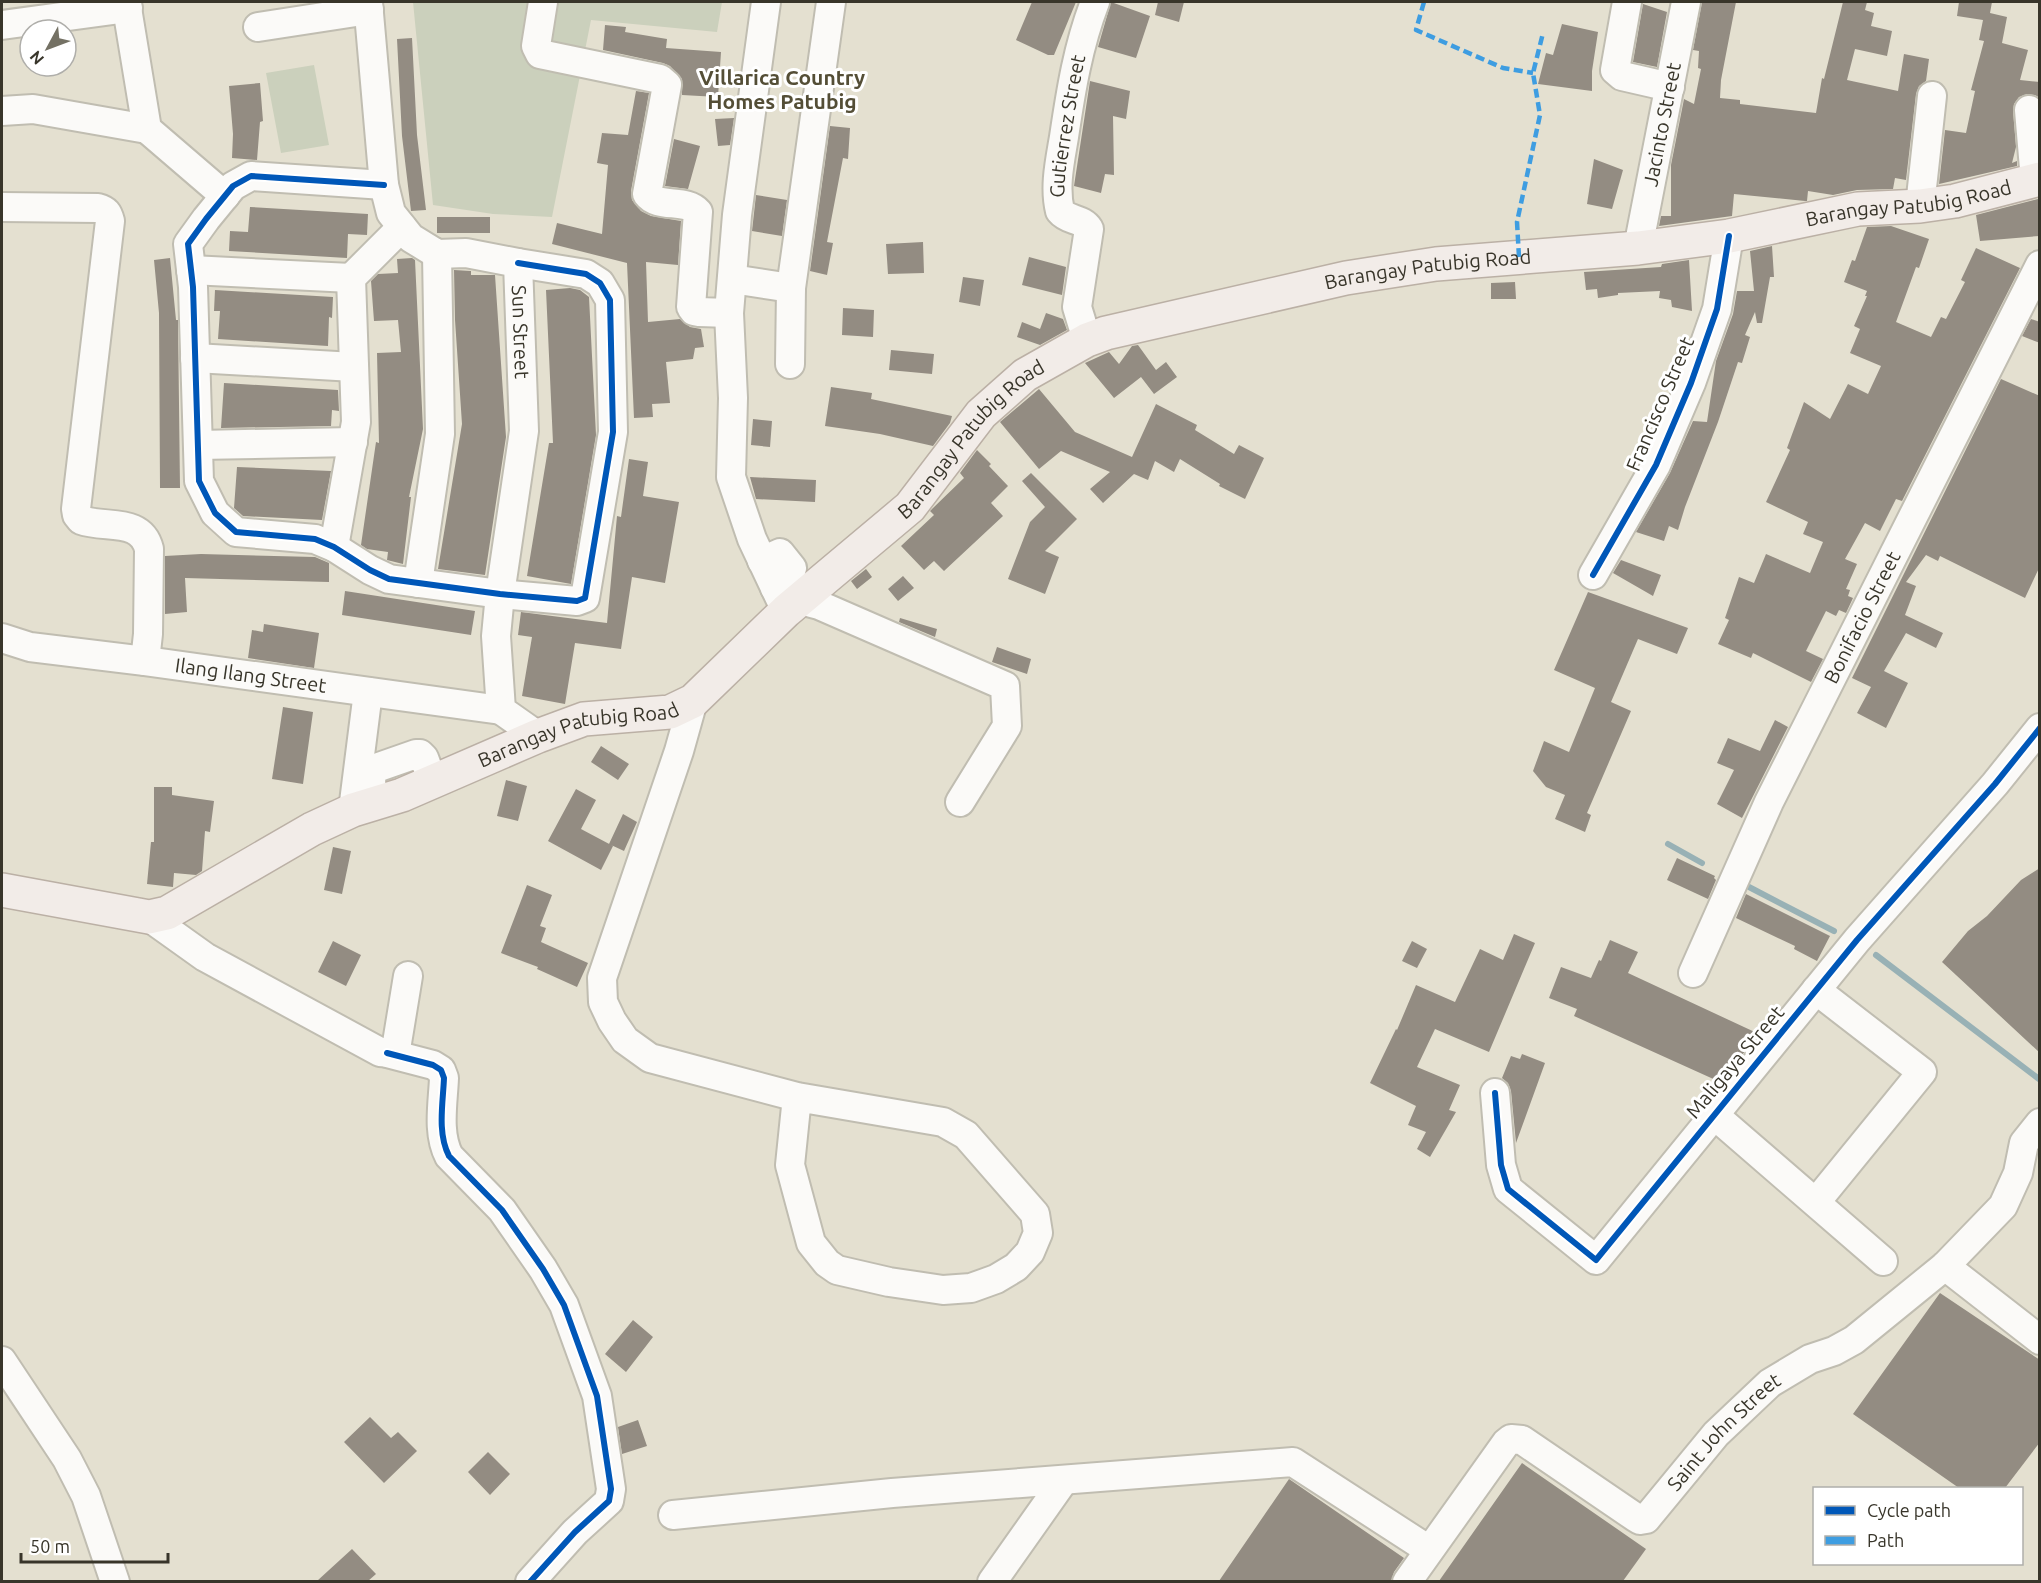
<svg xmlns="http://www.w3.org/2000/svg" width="2041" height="1583" font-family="Ubuntu,sans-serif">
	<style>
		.grass { fill: #cbd0bc }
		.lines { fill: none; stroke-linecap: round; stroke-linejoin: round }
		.stream { stroke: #98b1b5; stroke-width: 6 }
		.building { fill: #938c82 }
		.minor-casing { stroke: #c0bdb1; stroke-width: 32 }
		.major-casing { stroke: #bbb0a5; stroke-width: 36 }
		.minor { stroke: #fbfaf8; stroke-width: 28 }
		.major { stroke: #f2ece8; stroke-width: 33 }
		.quiet { stroke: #3e9de1; stroke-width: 4.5; stroke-dasharray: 9 4.5; stroke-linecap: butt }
		.cycleway-casing { stroke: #fff; stroke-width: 10 }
		.cycleway { stroke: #0057b8; stroke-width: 6 }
		.labels { text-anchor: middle; stroke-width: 6; stroke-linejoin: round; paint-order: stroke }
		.street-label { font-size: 20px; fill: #38352a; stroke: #fff }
		.neighbourhood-label { font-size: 21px; font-weight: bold; fill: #544e36; stroke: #fff }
	</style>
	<rect width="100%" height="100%" fill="#e4e0d0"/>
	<path class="grass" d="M413,2H722L717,32L591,20L552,217L493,214L433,205Z
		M314,65L329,145L281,153L266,73Z"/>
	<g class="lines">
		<path class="stream" d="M1668,844L1702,863
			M1749,887L1834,931
			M1876,955L2039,1079"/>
	</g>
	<path class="building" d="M1032,2H1076L1054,55H1048L1016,40Z
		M1111,2L1150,16L1136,58L1098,47Z
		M1158,2H1184L1179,22L1155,15Z
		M1702,2H1736L1721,80L1720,98L1740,100V104L1816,113L1822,78L1824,79L1843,2H1867L1865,10L1874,13L1871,26L1892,31L1887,56L1855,49L1847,80L1898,91L1904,54L1929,59L1926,81L1919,86L1916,94L1906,180L1895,178L1893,189L1857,190L1833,195L1808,191L1807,201H1805L1734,194L1732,216L1659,226L1661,216H1671V165L1684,99L1694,104L1701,69L1698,68L1699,51L1693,50Z
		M1959,2H1992L1990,13L2007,17L2002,43L2028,50L2020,80L2040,82V98L2035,95L2027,94L2019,97L2014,104L2013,111L2016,147L2012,163L2017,161V166L1939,184L1945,130L1966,133L1975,91L1971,90L1984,41L1979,40L1983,20L1957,16Z
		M1643,4L1667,12L1657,67L1633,62Z
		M1562,24L1598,32L1592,71V91L1538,84L1546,53L1553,55Z
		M605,25L626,27L625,32L667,39L666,48L721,52L718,97L682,95V79L670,66L663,63L603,50Z
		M412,38L417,135L426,210L411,211L402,136L397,39Z
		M1090,81L1130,91L1126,119L1113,116L1114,175L1105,174L1101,193L1074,186Z
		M260,83L263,121L260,122L257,160L232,158L233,134L229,86Z
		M636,91L649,93L631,191L632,200L641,211L651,216L681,221L678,265L646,262L648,322L680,319L690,327L701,329L704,347L695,348L693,359L666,362L670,403L652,404L653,417L634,418L627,263L552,244L557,223L602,234L608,165L597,163L602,133L628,135Z
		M734,118L730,145L718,146L715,119Z
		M830,126L850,128L848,159L843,158L827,242L833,243L827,275L810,271Z
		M674,139L700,146L688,189L665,186Z
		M1594,159L1623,170L1612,209L1587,204Z
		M756,195L787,200L782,236L752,231Z
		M2038,199L2039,236L1980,241L1976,215Z
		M250,207L368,214L367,235L348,234L347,258L229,251L230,231L248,232Z
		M437,217H490V233H437Z
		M1891,226L1929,239L1919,268L1916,267L1896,322L1931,337L1941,317L1946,319L1965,282L1961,280L1976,248L2020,268L1902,501L1896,499L1880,531L1865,523L1845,559L1857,564L1846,589L1850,590L1848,596L1853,598L1846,613L1839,610L1836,616L1826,611L1806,651L1823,659L1811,682L1753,653L1751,658L1718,644L1729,620L1725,618L1739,577L1754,583L1766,554L1810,573L1823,542L1803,534L1808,522L1766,502L1790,450L1787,448L1804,402L1830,419L1848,384L1868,394L1881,366L1850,353L1860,329L1854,326L1867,296H1865L1867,291L1844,282L1852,260L1855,261L1867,227Z
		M923,242L924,273L888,274L886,244Z
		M1772,246L1774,277H1770L1762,323H1757L1755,312L1745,335L1750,337L1742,363L1738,362L1718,422L1685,507L1678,530L1669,526L1664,541L1636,532L1670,473L1693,421L1707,422L1716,361L1733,314L1737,291H1754L1750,251Z
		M1029,257L1066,267L1062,295L1022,285Z
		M170,258L176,320H178L180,488H160L159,313L154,260Z
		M412,258L415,260L423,429L409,497H411L403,564L387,560L388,552L367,549L361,545L376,442L379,443L377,353L401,352L398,320L374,321L371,281L378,274L398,273L397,259Z
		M1689,260L1692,311L1672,307L1671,300L1659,298L1660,291L1618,293V295L1598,298L1597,289L1586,290L1584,272L1661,267L1662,264Z
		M454,270L471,271V275H495L506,437L485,575L438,569L462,424L455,320Z
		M963,277L984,280L980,306L959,302Z
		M1515,282L1516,299H1491V283Z
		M570,288L580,290L589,297L596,435L571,584L527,576L549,443H553L546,290Z
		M215,290L333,297L332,318L329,317L328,346L218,339L220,311H214Z
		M843,308L874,310L873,337L842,335Z
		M1046,313L1063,319L1067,330L1040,345L1017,337L1022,322L1040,329Z
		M2031,319L2040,322V343L2022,336Z
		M1138,345L1156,370L1166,362L1177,377L1154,394L1141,377L1114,398L1085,363L1109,352L1119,364L1132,346Z
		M891,350L934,354L932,374L889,370Z
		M2001,379L2040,396V566L2025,598L1940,556L1938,561L1926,555L1906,582L1916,586L1905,615L1943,633L1936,648L1906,633L1884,671L1908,683L1886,728L1857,713L1871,687L1852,678Z
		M224,383L338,390L339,411L332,410L331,426L221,428Z
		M831,387L872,393L871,399L952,416L950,423L933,446L880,434L825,426Z
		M1039,389L1075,432L1132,457L1156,404L1197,425L1195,430L1234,454L1239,445L1264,458L1245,499L1219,486L1220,484L1180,459L1174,472L1155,461L1148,480L1134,474L1103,503L1090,489L1110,472L1061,451L1039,469L1000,422Z
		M753,419L772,421L770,447L751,445Z
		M977,450L991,464L989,466L1008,486L991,503L1003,516L944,571L934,561L924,570L901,546L934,515L930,511L933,508L964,478L960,473Z
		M629,459L648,462L643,496L679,502L665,583L632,577L621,649L575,643L565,704L522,696L532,637L518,635L521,612L607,623L617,516L621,517Z
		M237,467L331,471L322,520L243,516L234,508Z
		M1031,473L1077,519L1045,551L1059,557L1045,594L1008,579L1030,522L1045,507L1022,481Z
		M750,477L816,480L815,502L756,499Z
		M201,554L315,557L329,563V582L185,578L187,612L165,614V556Z
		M1621,560L1661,575L1653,596L1613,573Z
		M866,569L872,577L857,589L851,581Z
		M903,576L914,588L898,601L888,589Z
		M345,591L475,611L471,635L342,615Z
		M1588,592L1688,628L1677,654L1638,639L1611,702L1631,711L1587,813L1591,815L1585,832L1555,819L1565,795L1546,787L1533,771L1544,741L1569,752L1595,688L1554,670Z
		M900,618L937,629L935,637L899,622Z
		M264,624L319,633L314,668L248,658L252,630L263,632Z
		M997,647L1031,659L1027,674L992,662Z
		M283,707L313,712L303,784L272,779Z
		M1775,720L1788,727L1742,818L1717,804L1734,770L1717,763L1728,738L1760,751Z
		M601,746L629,764L618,780L591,762Z
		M506,780L527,786L518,821L497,816Z
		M154,787H172V795L214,801L210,832L205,831L202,871L196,875L174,873L173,887L147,884L151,842H154Z
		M576,789L596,800L581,829L613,846L601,870L548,841Z
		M623,814L637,822L624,851L609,844Z
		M333,847L351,851L342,894L324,890Z
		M1677,858L1715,876L1714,878L1716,880L1708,899L1667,880Z
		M2040,868V1053L1942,962L1968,931L1987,916L2021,880Z
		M527,885L552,895L540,926L546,928L541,942L588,963L577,987L537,969L538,967L501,953Z
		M1746,894L1830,936L1817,961L1794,949L1795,946L1736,918Z
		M1514,934L1535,943L1489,1052L1435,1029L1417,1067L1460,1085L1449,1110L1456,1112L1430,1157L1417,1149L1426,1132L1408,1125L1416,1106L1370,1083L1396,1029L1397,1030L1416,985L1455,1002L1480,949L1503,960Z
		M1610,940L1638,952L1628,973L1759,1034L1720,1082L1574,1016L1577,1009L1549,998L1561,967L1591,978L1599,960L1601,961Z
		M333,941L361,955L346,986L318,972Z
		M1412,941L1427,949L1417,968L1402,961Z
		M1522,1054L1545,1063L1516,1143L1511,1091L1508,1083L1502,1078L1511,1056L1520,1059Z
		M1940,1293L2040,1360V1442L2005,1488H1959L1853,1414Z
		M633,1320L653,1337L626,1372L605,1354Z
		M370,1417L391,1438L398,1432L417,1451L384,1483L344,1442Z
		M638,1420L647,1446L622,1454L618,1427Z
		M488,1452L510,1474L490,1495L468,1472Z
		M1522,1463L1646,1549L1623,1581H1439Z
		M1289,1479L1404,1558L1394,1572L1391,1581H1219Z
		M352,1549L376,1574L368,1581H317Z"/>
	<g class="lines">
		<g class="minor-casing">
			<g id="minor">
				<path d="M126,2L147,129L225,196"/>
				<path id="s1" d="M368,2L384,185L391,213L411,238L437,254L466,253L518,263L524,431L500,594L496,636L501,710L538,736"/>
				<path d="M543,2L536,46L540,54L660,79L667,85L647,194C658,209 686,198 698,212L691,307L694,311L699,312L729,313"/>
				<path d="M766,2L737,215L729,313L733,398L731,477L752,539L786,611"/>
				<path d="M1627,2L1615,70L1622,76L1670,87"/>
				<path d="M2,25L128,8"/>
				<path d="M258,27L369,10"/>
				<path d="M2029,110L2035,180"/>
				<path d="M2,111L33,109L147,129"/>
				<path d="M384,185L251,176L233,186L206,219L188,244L193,287L199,481L215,513L236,532L315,539L334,547L370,570L389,579L500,594L577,601L585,598L613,432L610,300L600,283L586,274L518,263"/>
				<path d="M1920,206L1932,96"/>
				<path d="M2,207L98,208C106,210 108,213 110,221L76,509L77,515L81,520C106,529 141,517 149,549L148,634L145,661"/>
				<path id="s2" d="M1638,248L1686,2"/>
				<path d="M191,270L351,278"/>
				<path d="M732,279L791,288"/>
				<path id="s3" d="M1087,340L1077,307L1089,229C1082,218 1068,221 1060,211C1054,187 1060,161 1064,137C1071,90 1078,46 1095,2"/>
				<path d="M195,358L354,367"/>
				<path d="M790,364L791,288L831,2"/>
				<path d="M198,445L353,442"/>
				<path d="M334,547L356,422L351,278L402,227"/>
				<path d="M762,561L780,553L792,568L790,574L775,588"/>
				<path d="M1593,575L1656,465L1691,383L1717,309L1729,236"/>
				<path d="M418,583L440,434L437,254"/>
				<path d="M800,600L819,605L1005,686L1007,726L960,802"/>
				<path id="s4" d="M2,638L30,647L145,661L501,710"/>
				<path d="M693,701L679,751L602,978L603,1002L612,1021L625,1040L650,1058L797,1097L943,1122L966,1135L1035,1214L1038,1233L1030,1252L1016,1267L996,1279L971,1288L943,1290L889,1282L837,1270L827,1263L811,1243L790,1165L797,1097"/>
				<path d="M372,801L371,777L376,768L416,754H420L424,758L433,782"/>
				<path d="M353,810L368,692"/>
				<path d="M149,917L205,957L380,1052C389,1053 393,1052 397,1043L408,976"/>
				<path id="s5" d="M1693,973L1769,802L2040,265"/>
				<path d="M387,1053L433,1065L441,1070L444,1078C443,1103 437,1133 449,1156L502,1210L543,1269L564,1305L597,1396L611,1489L609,1501L575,1532L530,1582"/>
				<path d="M1495,1093L1501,1165L1508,1189L1596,1260L1857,940L1995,784L2040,728"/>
				<path d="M1713,1114L1883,1261"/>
				<path d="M1816,1202L1922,1072L1816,990"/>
				<path d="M1945,1266L2040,1340"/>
				<path d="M2,1361L67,1459L86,1496L115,1582"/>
				<path d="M673,1515L892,1493L1293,1462L1429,1550"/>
				<path d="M992,1582L1064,1480"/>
				<path id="s6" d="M1407,1582L1506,1443L1511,1439L1522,1440L1635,1517L1640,1520L1646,1519L1716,1434L1770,1383L1810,1359L1834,1351L1854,1340L1945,1266L2003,1206L2018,1173L2024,1143L2040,1123"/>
			</g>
		</g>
		<g class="major-casing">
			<g id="major">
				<path id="s7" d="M2,890L149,917L167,913L312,829L353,810L402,795L538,736L584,719L670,712L693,701L786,611L910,507L981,414L1025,375L1087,340L1106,333L1346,278L1436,264L1638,248L1729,236L1858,209L1920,206L1955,201L2040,179"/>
			</g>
		</g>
		<use href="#minor" class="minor"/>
		<use href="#major" class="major"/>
		<path class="quiet" d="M1424,2L1416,30L1503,68L1533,73
			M1519,257L1517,222L1540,115L1533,73L1543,33"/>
		<g class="cycleway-casing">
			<path id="cycleway" d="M384,185L251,176L233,186L206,219L188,244L193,287L199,481L215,513L236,532L315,539L334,547L370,570L389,579L500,594L577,601L585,598L613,432L610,300L600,283L586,274L518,263
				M1593,575L1656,465L1691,383L1717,309L1729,236
				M387,1053L433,1065L441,1070L444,1078C443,1103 437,1133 449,1156L502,1210L543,1269L564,1305L597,1396L611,1489L609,1501L575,1532L530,1582
				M1495,1093L1501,1165L1508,1189L1596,1260L1857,940L1995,784L2040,728"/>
		</g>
		<use href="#cycleway" class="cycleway"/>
	</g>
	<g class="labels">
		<g class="street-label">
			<text dy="7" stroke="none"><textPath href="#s2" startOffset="126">Jacinto Street</textPath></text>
			<text dy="7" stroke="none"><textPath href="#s3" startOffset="234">Gutierrez Street</textPath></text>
			<text dy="7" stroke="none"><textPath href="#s7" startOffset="2114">Barangay Patubig Road</textPath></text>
			<text dy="7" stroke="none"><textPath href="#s7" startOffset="1628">Barangay Patubig Road</textPath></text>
			<text dy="7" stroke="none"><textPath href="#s1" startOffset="426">Sun Street</textPath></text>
			<text transform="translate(1660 404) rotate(-67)" y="7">Francisco Street</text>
			<text dy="7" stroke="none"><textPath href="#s7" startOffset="1124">Barangay Patubig Road</textPath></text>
			<text dy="7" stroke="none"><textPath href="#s5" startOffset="394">Bonifacio Street</textPath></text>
			<text dy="7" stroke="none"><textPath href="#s4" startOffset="252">Ilang Ilang Street</textPath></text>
			<text dy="7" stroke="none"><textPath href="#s7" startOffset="620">Barangay Patubig Road</textPath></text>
			<text transform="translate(1735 1062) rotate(-50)" y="7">Maligaya Street</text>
			<text dy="7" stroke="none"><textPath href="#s6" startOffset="454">Saint John Street</textPath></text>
		</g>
		<g class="neighbourhood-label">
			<text x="782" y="85">Villarica Country<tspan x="782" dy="24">Homes Patubig</tspan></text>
		</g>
	</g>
	<rect width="2041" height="1583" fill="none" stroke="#38352a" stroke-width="6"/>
	<rect x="1813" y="1487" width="210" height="78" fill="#ffffff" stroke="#afaeaa" stroke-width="1.5"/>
	<rect x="1825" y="1506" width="30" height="9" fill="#0057b8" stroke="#afaeaa" stroke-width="1.5"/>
	<text x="1867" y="1517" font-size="18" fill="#38352a">Cycle path</text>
	<rect x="1825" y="1536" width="30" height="9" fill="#3e9de1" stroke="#afaeaa" stroke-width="1.5"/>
	<text x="1867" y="1547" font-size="18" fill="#38352a">Path</text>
	<g transform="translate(48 48) rotate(229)"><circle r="28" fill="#ffffff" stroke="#afaeaa" stroke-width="1.5"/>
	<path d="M0-4.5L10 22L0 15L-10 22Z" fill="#747164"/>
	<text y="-9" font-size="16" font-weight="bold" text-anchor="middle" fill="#38352a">N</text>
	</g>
	<path d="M21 1553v9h147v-9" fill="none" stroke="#38352a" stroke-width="3"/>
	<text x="30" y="1553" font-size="18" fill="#38352a" stroke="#ffffff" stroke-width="4.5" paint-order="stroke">50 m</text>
</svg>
